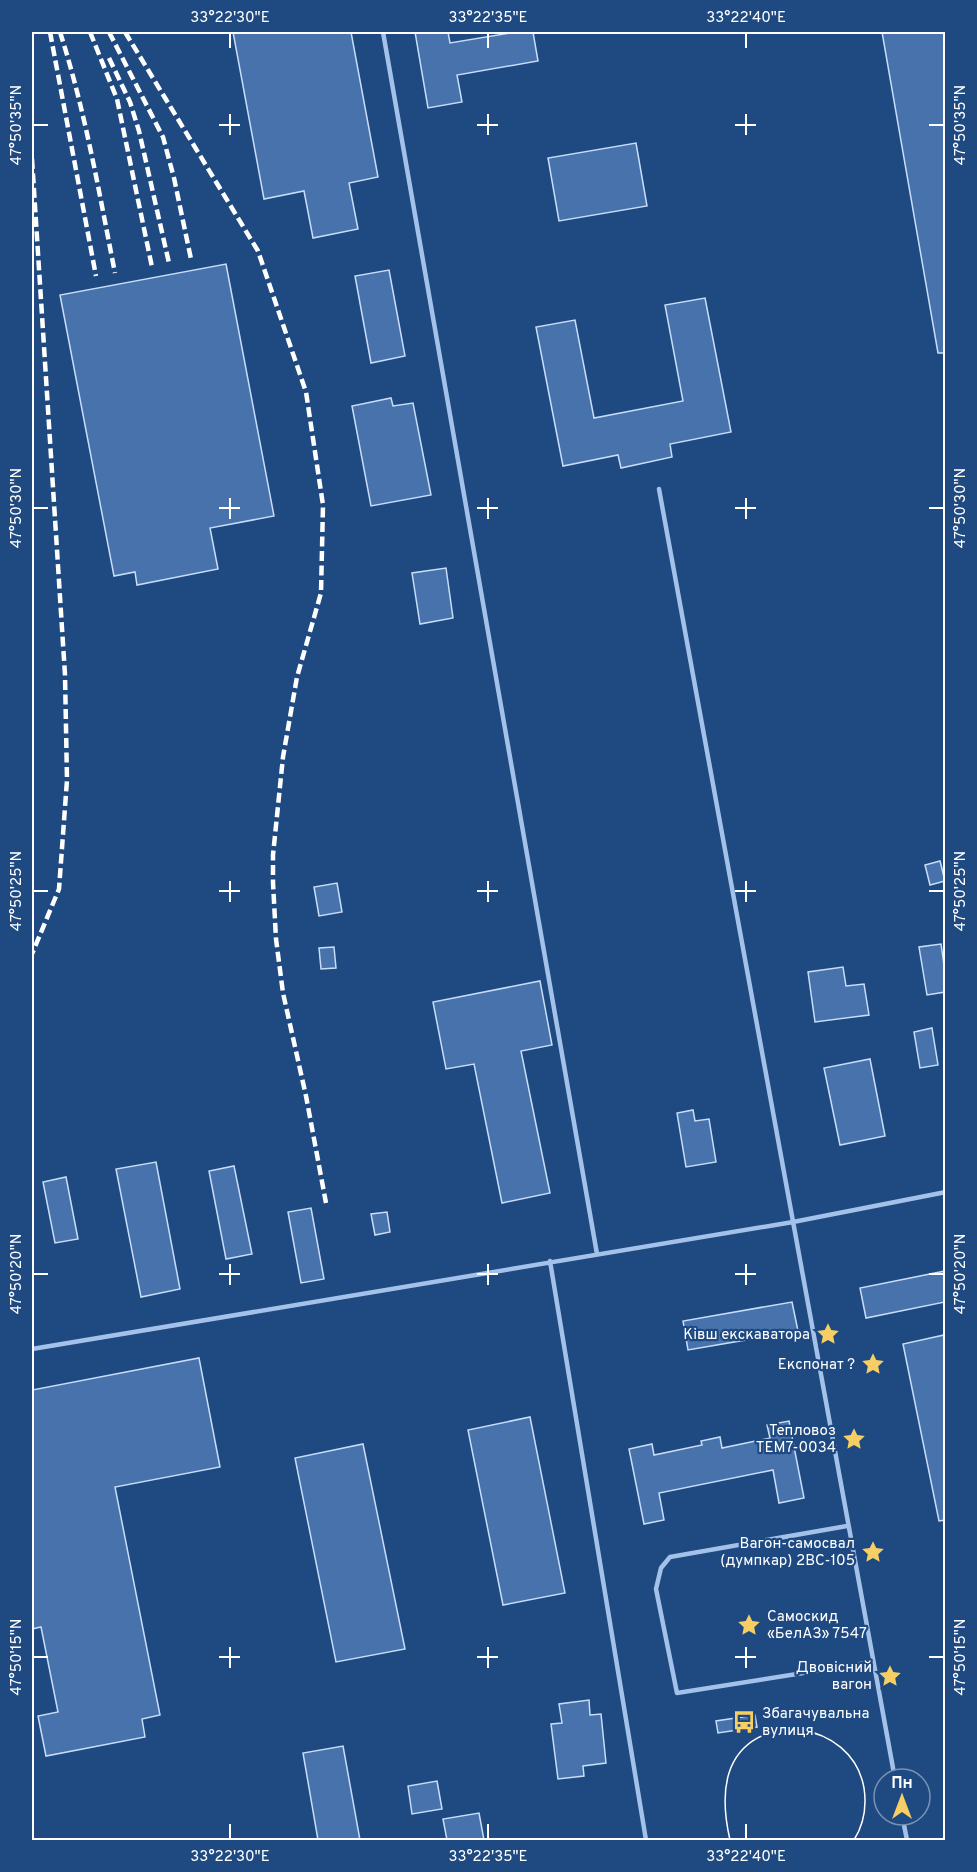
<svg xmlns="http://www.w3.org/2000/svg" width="977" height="1872" font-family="Overpass,sans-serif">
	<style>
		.building { fill: #4772ab; stroke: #c8ddf7; stroke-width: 1.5 }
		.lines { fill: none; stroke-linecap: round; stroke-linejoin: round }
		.service { stroke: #a4c2e9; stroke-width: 4.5 }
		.tram { stroke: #fff; stroke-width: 1.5 }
		.rail { stroke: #fff; stroke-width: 4.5; stroke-dasharray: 10 4.5; stroke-linecap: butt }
		.ticks { fill: none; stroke: #fff; stroke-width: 2 }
		.labels { text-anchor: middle; stroke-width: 4.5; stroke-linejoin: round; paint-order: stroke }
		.poi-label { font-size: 15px; fill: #fff; stroke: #1e4981; text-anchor: end }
		.neatline { fill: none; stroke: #fff; stroke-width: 2 }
		.ticks-label { font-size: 15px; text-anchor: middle; fill: #fff }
	</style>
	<rect width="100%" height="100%" fill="#1e4981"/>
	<path class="building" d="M233,32H351L378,177L349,183L358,229L313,238L304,191L264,199Z
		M415,32H448L450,43L516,32H533L538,61L457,75L462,102L428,108Z
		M882,32H945V353H938Z
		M636,143L647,206L559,221L548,158Z
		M226,264L274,516L210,528L218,569L137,585L135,572L114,576L60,295Z
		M389,270L405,356L371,363L355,276Z
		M705,298L731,432L670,444L672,457L621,468L618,455L563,466L536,327L575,320L594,418L683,401L665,305Z
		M391,398L393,406L413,403L431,495L371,506L352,406Z
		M446,568L453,618L420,624L412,573Z
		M940,861L945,881L930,885L925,865Z
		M337,883L342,912L319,916L314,887Z
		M941,944L945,972V992L927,995L919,947Z
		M334,947L336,968L321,969L319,948Z
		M843,967L846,986L864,984L869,1015L815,1022L808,972Z
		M540,981L552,1045L521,1051L550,1193L502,1203L474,1064L446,1069L433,1002Z
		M932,1028L938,1065L920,1068L914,1032Z
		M870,1059L885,1136L840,1145L824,1068Z
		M693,1110L695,1121L709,1119L716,1162L686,1167L677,1113Z
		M156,1162L180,1289L141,1297L116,1169Z
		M234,1166L252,1254L226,1259L209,1171Z
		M66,1177L78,1239L55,1243L43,1182Z
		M311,1208L324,1279L301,1283L288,1212Z
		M387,1212L390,1232L375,1235L371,1214Z
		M945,1271V1302L866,1318L860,1288Z
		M792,1302L798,1331L688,1350L683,1321Z
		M944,1335L945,1520L939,1521L903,1344Z
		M199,1358L220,1467L115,1487L160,1715L142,1719L145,1737L46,1756L38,1716L58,1712L41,1627L32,1629V1390Z
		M530,1417L565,1593L503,1605L468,1430Z
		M789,1421L804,1498L779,1503L773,1470L659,1493L664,1520L644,1524L629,1449L652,1444L654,1455L702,1445L701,1441L720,1437L722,1448L770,1438L767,1425Z
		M363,1444L405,1649L336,1662L295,1458Z
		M589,1700L590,1715L601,1714L606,1763L583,1766L584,1776L558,1779L551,1724L562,1723L559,1704Z
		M755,1715L757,1727L718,1733L716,1721Z
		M343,1746L360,1840H318L303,1753Z
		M437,1781L442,1809L412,1814L408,1786Z
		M479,1813L484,1840H447L443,1819Z"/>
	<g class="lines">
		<path class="service" d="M383,32L597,1254
			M659,489L895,1779
			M550,1261L646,1840
			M32,1349L793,1222L946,1192
			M847,1526L670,1557L661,1568L656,1589L677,1693L873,1662
			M902,1815L907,1840"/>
		<path class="tram" d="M730,1840C725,1818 722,1795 729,1773C750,1708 852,1719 864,1788C867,1808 864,1824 854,1840"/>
		<path class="rail" d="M50,32L96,276
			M60,32C85,110 99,192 115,273
			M90,32L117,99L152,267
			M109,32L163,137L174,178L191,259
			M125,32L258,251L306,392L323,505L321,593L297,677L283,757L273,855V883L276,939L283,993L306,1096L326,1203
			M109,58L130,102L139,131L169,263
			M32,159L65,675L67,780L59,889L32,954"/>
	</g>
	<path class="ticks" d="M230,33V48M488,33V48M746,33V48M230,114V135M488,114V135M746,114V135M33,125H48M219,125H240M477,125H498M735,125H756M929,125H944M230,498V519M488,498V519M746,498V519M33,508H48M219,508H240M477,508H498M735,508H756M929,508H944M230,881V902M488,881V902M746,881V902M33,891H48M219,891H240M477,891H498M735,891H756M929,891H944M230,1264V1285M488,1264V1285M746,1264V1285M33,1274H48M219,1274H240M477,1274H498M735,1274H756M929,1274H944M230,1647V1668M488,1647V1668M746,1647V1668M33,1657H48M219,1657H240M477,1657H498M735,1657H756M929,1657H944M230,1824V1839M488,1824V1839M746,1824V1839"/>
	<defs>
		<g id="sight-bare" transform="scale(1.8)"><path d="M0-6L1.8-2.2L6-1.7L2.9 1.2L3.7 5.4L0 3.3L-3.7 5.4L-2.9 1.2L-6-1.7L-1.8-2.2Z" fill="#f7ce63" stroke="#1e4981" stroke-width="2.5" paint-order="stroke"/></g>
		<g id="bus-bare" transform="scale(1.8)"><path d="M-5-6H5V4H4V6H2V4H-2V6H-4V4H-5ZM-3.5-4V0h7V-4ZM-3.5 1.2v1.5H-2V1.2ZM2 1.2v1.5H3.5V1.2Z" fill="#f7ce63" stroke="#1e4981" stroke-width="2.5" paint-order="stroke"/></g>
	</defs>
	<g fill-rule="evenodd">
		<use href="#sight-bare" x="828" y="1334"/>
		<use href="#sight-bare" x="873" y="1364"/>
		<use href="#sight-bare" x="854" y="1439"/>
		<use href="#sight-bare" x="873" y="1552"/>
		<use href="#sight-bare" x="749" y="1625"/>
		<use href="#sight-bare" x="890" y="1676"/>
		<use href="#bus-bare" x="744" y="1722"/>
	</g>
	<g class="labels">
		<g class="poi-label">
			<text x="810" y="1339">Ківш екскаватора</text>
			<text x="855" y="1369">Експонат ?</text>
			<text x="836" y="1435">Тепловоз<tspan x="836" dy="17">ТЕМ7-0034</tspan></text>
			<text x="855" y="1548">Вагон-самосвал<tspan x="855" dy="17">(думпкар) 2ВС-105</tspan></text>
			<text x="767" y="1621" text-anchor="start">Самоскид<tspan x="767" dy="17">«БелАЗ» 7547</tspan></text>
			<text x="872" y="1672">Двовісний<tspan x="872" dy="17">вагон</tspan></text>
			<text x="762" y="1718" text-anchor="start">Збагачувальна<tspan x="762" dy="17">вулиця</tspan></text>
		</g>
	</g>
	<rect width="977" height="1872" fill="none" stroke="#1e4981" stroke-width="66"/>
	<g transform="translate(902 1797)"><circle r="28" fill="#1e4981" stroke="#7892b3" stroke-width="1.5"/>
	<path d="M0-4.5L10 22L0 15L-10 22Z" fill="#f7ce63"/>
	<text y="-9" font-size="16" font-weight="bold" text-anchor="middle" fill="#ffffff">Пн</text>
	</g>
	<rect x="33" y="33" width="911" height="1806" class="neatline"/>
	<g class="ticks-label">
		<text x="230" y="22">33°22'30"E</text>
		<text x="488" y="22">33°22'35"E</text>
		<text x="746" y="22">33°22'40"E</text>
		<text transform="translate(16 125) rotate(-90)" y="5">47°50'35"N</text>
		<text transform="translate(960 125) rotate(-90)" y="5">47°50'35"N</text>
		<text transform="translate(16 508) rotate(-90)" y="5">47°50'30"N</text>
		<text transform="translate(960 508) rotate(-90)" y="5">47°50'30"N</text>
		<text transform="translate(16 891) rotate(-90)" y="5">47°50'25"N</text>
		<text transform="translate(960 891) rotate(-90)" y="5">47°50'25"N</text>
		<text transform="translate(16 1274) rotate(-90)" y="5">47°50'20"N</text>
		<text transform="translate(960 1274) rotate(-90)" y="5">47°50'20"N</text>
		<text transform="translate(16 1657) rotate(-90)" y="5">47°50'15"N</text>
		<text transform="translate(960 1657) rotate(-90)" y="5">47°50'15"N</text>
		<text x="230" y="1861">33°22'30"E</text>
		<text x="488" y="1861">33°22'35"E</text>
		<text x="746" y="1861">33°22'40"E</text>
	</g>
</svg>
